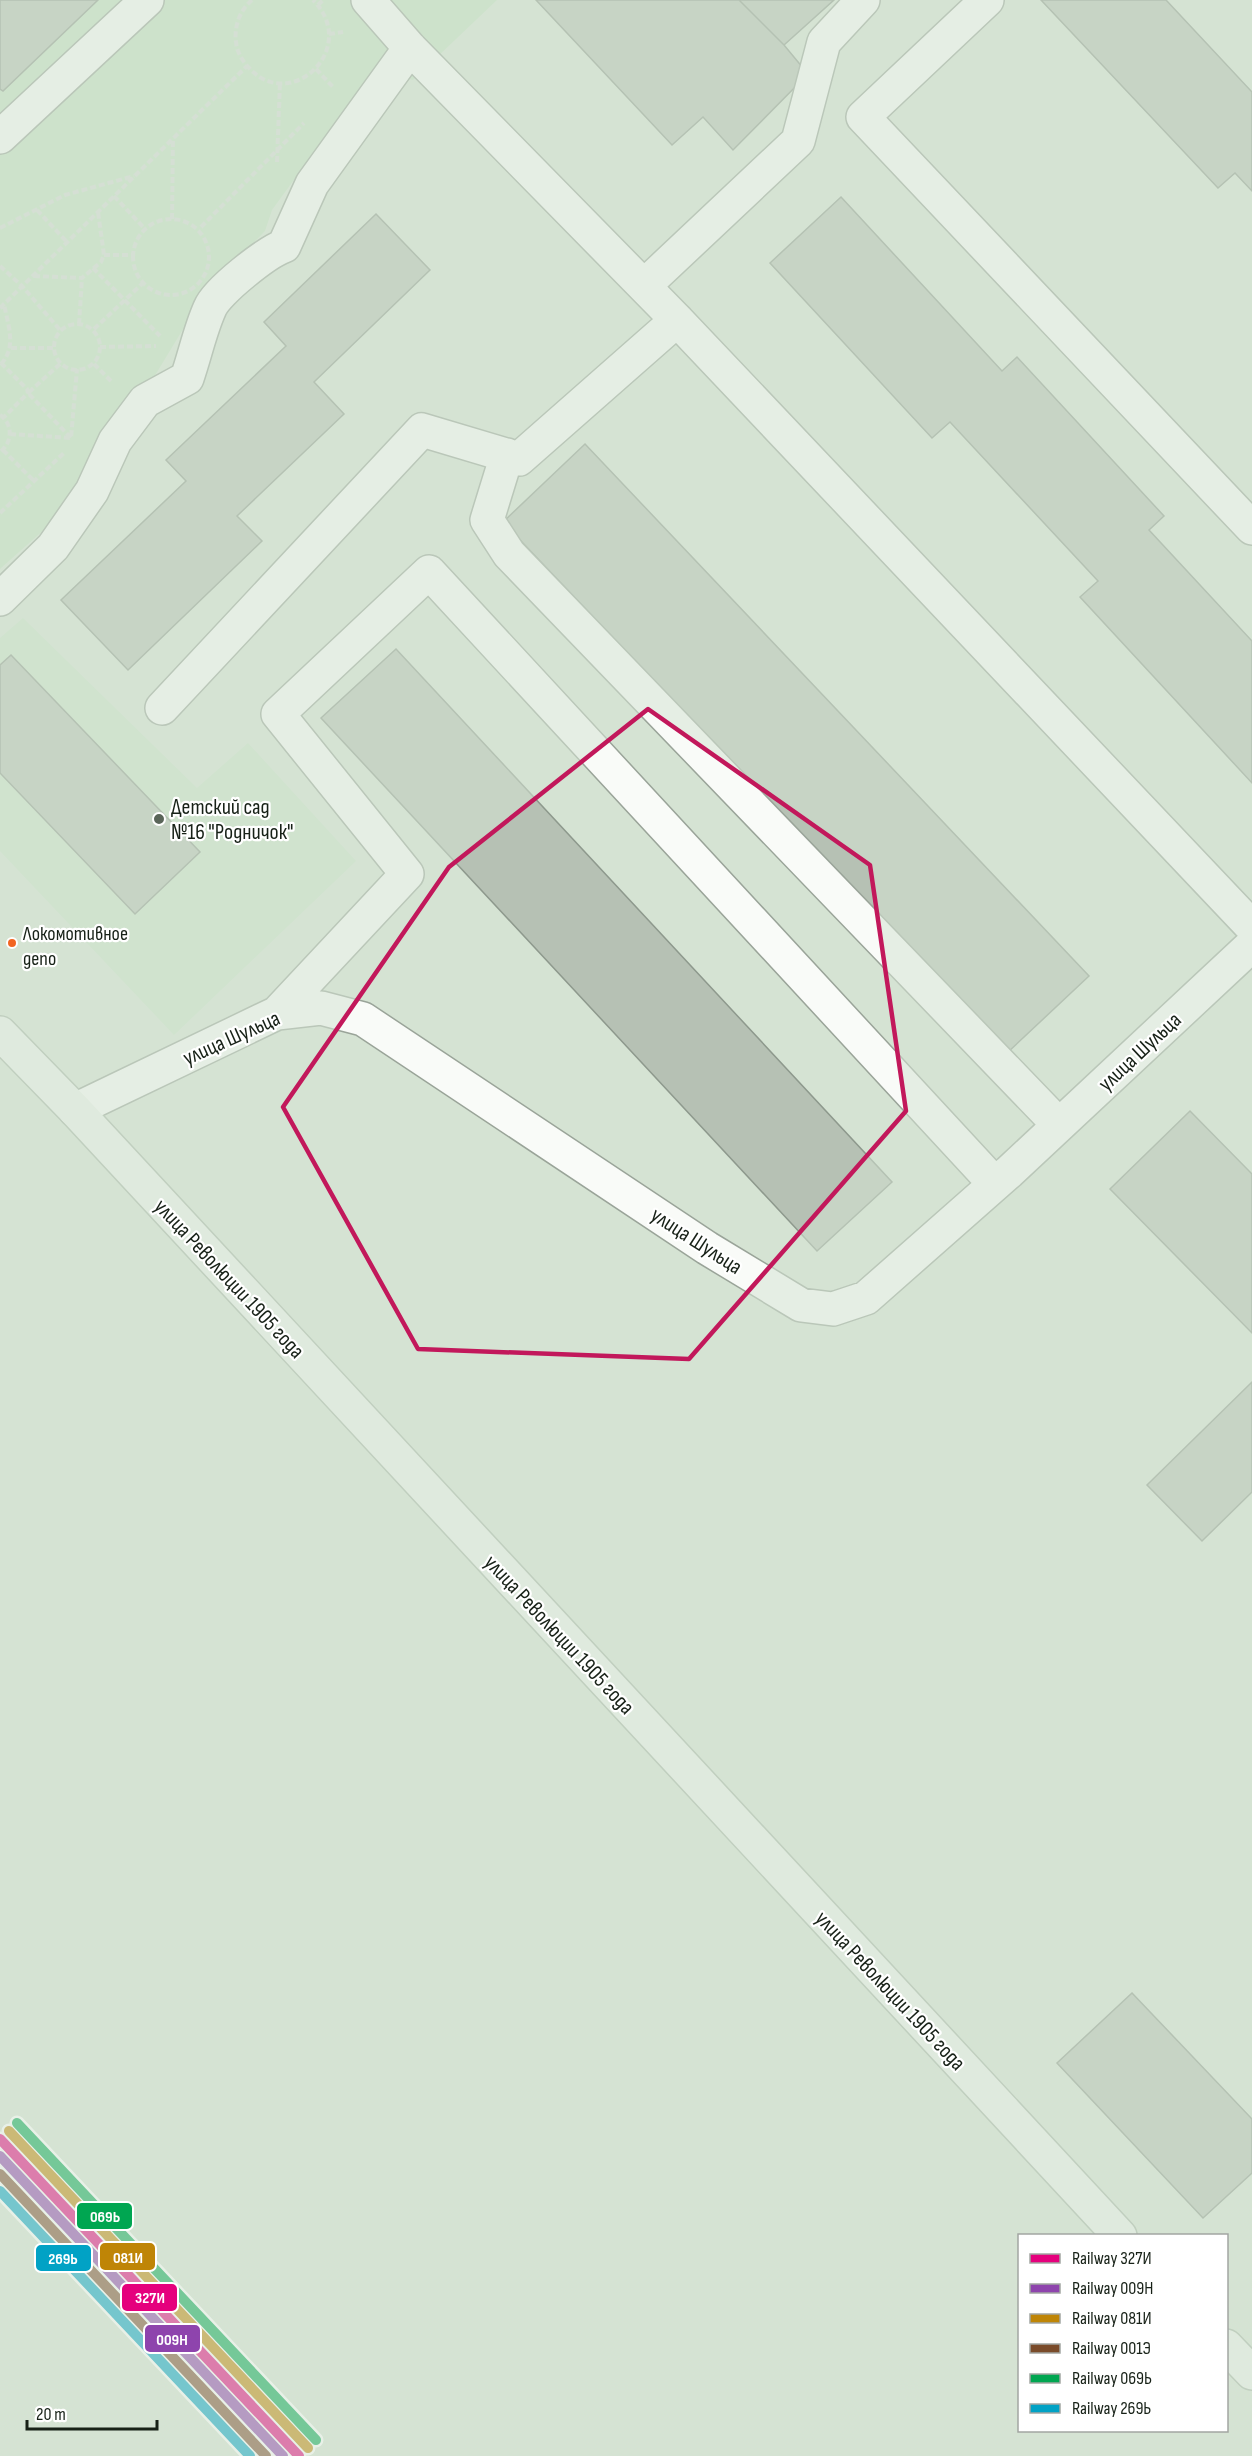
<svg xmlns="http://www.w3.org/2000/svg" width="1252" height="2456" font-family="'Sofia Sans Condensed',sans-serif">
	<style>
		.built { fill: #cae2c8 }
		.green { fill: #c4e1c2 }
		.building { fill: #b6c1b4; stroke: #8e998d; stroke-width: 1.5 }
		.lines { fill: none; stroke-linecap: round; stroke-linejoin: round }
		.minor-casing { stroke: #9aa499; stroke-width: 36 }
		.major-casing { stroke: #a7b5a6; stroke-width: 36 }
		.path { stroke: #d4d9d4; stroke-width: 4; stroke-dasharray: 6 3; stroke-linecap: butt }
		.minor { stroke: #f9fbf8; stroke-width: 33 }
		.major { stroke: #ebf1ea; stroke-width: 33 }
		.rail-1-casing { stroke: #fff; stroke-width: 15 }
		.rail-2-casing { stroke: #fff; stroke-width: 15 }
		.rail-3-casing { stroke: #fff; stroke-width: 15 }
		.rail-4-casing { stroke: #fff; stroke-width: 15 }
		.rail-5-casing { stroke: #fff; stroke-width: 15 }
		.rail-6-casing { stroke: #fff; stroke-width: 15 }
		.rail-1 { stroke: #e5007d; stroke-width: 10 }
		.rail-2 { stroke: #8e44ad; stroke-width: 10 }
		.rail-3 { stroke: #bf8506; stroke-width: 10 }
		.rail-4 { stroke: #7a4b2a; stroke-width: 10 }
		.rail-5 { stroke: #00a651; stroke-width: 10 }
		.rail-6 { stroke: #01a2c5; stroke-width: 10 }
		.marked { fill: none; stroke: #c2185b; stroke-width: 4.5; stroke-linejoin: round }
		.poi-dot { fill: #5a6559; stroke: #fff; stroke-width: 2 }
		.bus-dot { fill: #f26522; stroke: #fff; stroke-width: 2 }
		.labels { text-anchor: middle; stroke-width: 4.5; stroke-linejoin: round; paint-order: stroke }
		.bus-label { font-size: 20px; fill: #172117; stroke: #fff; text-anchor: start }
		.poi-label { font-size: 22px; fill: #172117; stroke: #fff; text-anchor: start }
		.street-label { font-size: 22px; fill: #172117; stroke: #fff }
		.line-badge { stroke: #fff; stroke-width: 2 }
		.badge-label { font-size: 16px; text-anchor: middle; font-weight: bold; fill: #fff }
	</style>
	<rect width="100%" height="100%" fill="#d5e3d3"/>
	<path class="built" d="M23,618L197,788L248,743L356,861L174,1035L0,851V638Z"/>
	<path class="green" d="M98,0H497L413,80L374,70L272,210L265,231L205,293L151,382L102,431L65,511L0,569V85Z"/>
	<path class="building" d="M0,0H98L3,91L0,89Z
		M536,0H739L784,45L808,74L733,150L703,117L672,145Z
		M739,0H834L784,45Z
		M1041,0H1166L1252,92V191L1235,173L1218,188Z
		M841,197L1002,371L1017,357L1164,516L1149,530L1252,641V783L1080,597L1098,581L950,422L932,438L770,263Z
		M376,214L430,270L314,382L344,414L237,516L262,541L128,670L61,600L186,481L166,460L286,346L264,322Z
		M585,444L1089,976L1007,1053L503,522Z
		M396,649L892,1182L817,1251L321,718Z
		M11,655L200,852L135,914L0,773V665Z
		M1190,1111L1252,1174V1333L1110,1189Z
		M1252,1382V1492L1202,1541L1147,1485Z
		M1132,1993L1252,2119V2173L1203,2218L1057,2063Z"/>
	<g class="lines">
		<g class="minor-casing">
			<path id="minor" d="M368,0L410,48L677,320L1252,927
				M987,0L863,117L1252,528
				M0,137L147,0
				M644,286L798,141L824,42L863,0
				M507,455L487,520L509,554L1059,1125
				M0,599L53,547L92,491L115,441L145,401L187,378C195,355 200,330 210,308C217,291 267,252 284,246L312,184L410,48
				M162,708L422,430L519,459L677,320
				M277,1013L407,874L278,714L429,572L995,1184
				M75,1110L277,1013L321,1008L363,1019L707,1248L801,1305L833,1309L866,1298L1009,1172L1252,945"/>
		</g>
		<g class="major-casing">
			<path id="major" d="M0,1033L75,1110L1120,2236
				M1226,2346L1252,2373"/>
		</g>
		<path class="path" d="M252,0C240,10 234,26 236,42C237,53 243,62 251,70C293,112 360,47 313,0
			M318,5L323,0
			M329,34L343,32
			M316,69L334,88
			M277,162L280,82
			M114,196L145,229
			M37,210L67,242
			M172,219L173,138
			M133 257a38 38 0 1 1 76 0a38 38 0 1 1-76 0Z
			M201,227L304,123
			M0,228L65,195L134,176
			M104,255H133
			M0,266L22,286L60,330
			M93,268L160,336
			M34,276L82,278L101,262L104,255L98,212
			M0,308L247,66
			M54 347a23 23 0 1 1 46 0a23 23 0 1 1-46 0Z
			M79,324L82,278
			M94,329L143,283
			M100,347L156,346
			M11,348H54
			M1,363L27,389L28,393L4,417
			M1,364C17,347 8,325 4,304
			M60,364L28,393L72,439
			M94,364L112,382
			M0,415C13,424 13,442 0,452
			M10,434L71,438L77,369
			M3,450L34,481
			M0,513L65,452"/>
		<use href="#minor" class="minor"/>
		<use href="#major" class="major"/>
		<g class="rail-1-casing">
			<path id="rail-1" d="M0,2139L299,2456"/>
		</g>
		<g class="rail-2-casing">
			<path id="rail-2" d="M0,2156L283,2456"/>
		</g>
		<g class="rail-3-casing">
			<path id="rail-3" d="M9,2131L308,2448"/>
		</g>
		<g class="rail-4-casing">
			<path id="rail-4" d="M0,2174L266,2456"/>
		</g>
		<g class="rail-5-casing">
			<path id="rail-5" d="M17,2123L316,2440"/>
		</g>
		<g class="rail-6-casing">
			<path id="rail-6" d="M0,2191L250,2456"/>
		</g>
		<use href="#rail-1" class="rail-1"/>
		<use href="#rail-2" class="rail-2"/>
		<use href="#rail-3" class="rail-3"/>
		<use href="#rail-4" class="rail-4"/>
		<use href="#rail-5" class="rail-5"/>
		<use href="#rail-6" class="rail-6"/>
	</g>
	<path d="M0 0H1252V2456H0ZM648,709L870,865L906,1111L689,1359L418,1349L283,1107L449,867Z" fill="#d5e3d3" fill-opacity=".55" fill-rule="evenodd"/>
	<path class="marked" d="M648,709L870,865L906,1111L689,1359L418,1349L283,1107L449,867Z"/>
	<circle class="poi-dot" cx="159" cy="819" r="6"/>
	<circle class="bus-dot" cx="12" cy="943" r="5"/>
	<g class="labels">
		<g class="bus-label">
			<text x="23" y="940">Локомотивное<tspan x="23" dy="25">депо</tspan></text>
		</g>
		<g class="poi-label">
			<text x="171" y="814">Детский сад<tspan x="171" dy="25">№16 "Родничок"</tspan></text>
		</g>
		<g class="street-label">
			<text transform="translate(231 1037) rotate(-24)" y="8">улица Шульца</text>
			<text transform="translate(1139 1051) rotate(-43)" y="8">улица Шульца</text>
			<text transform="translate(697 1240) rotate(33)" y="8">улица Шульца</text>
			<text transform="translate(230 1278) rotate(47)" y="8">улица Революции 1905 года</text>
			<text transform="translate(560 1634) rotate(47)" y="8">улица Революции 1905 года</text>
			<text transform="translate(891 1990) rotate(47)" y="8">улица Революции 1905 года</text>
		</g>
	</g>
	<g class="line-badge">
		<rect x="76" y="2202" width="57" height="28" rx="6" fill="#00a651"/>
		<rect x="99" y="2242" width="57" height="29" rx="6" fill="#bf8506"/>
		<rect x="35" y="2244" width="57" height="28" rx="6" fill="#01a2c5"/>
		<rect x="121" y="2283" width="57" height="29" rx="6" fill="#e5007d"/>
		<rect x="144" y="2324" width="57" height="29" rx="6" fill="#8e44ad"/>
	</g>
	<g class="badge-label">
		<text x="105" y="2222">069Ь</text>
		<text x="128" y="2263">081И</text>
		<text x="63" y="2264">269Ь</text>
		<text x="150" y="2303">327И</text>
		<text x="172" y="2345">009Н</text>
	</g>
	<rect x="1018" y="2234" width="210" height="198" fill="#ffffff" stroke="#a2a6a2" stroke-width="1.5"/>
	<rect x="1030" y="2254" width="30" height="9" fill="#e5007d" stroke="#a2a6a2" stroke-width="1.5"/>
	<text x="1072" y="2264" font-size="18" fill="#172117">Railway 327И</text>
	<rect x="1030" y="2284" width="30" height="9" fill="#8e44ad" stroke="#a2a6a2" stroke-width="1.5"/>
	<text x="1072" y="2294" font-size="18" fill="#172117">Railway 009Н</text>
	<rect x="1030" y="2314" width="30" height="9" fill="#bf8506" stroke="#a2a6a2" stroke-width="1.5"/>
	<text x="1072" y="2324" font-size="18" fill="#172117">Railway 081И</text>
	<rect x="1030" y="2344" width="30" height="9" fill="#7a4b2a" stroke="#a2a6a2" stroke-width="1.5"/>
	<text x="1072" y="2354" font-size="18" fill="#172117">Railway 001Э</text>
	<rect x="1030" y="2374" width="30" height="9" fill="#00a651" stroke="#a2a6a2" stroke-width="1.5"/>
	<text x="1072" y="2384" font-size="18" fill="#172117">Railway 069Ь</text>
	<rect x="1030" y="2404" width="30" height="9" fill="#01a2c5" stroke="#a2a6a2" stroke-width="1.5"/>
	<text x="1072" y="2414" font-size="18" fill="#172117">Railway 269Ь</text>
	<path d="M27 2420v9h130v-9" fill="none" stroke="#172117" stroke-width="3"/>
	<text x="36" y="2420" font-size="18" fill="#172117" stroke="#ffffff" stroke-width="4.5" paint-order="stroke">20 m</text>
</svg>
